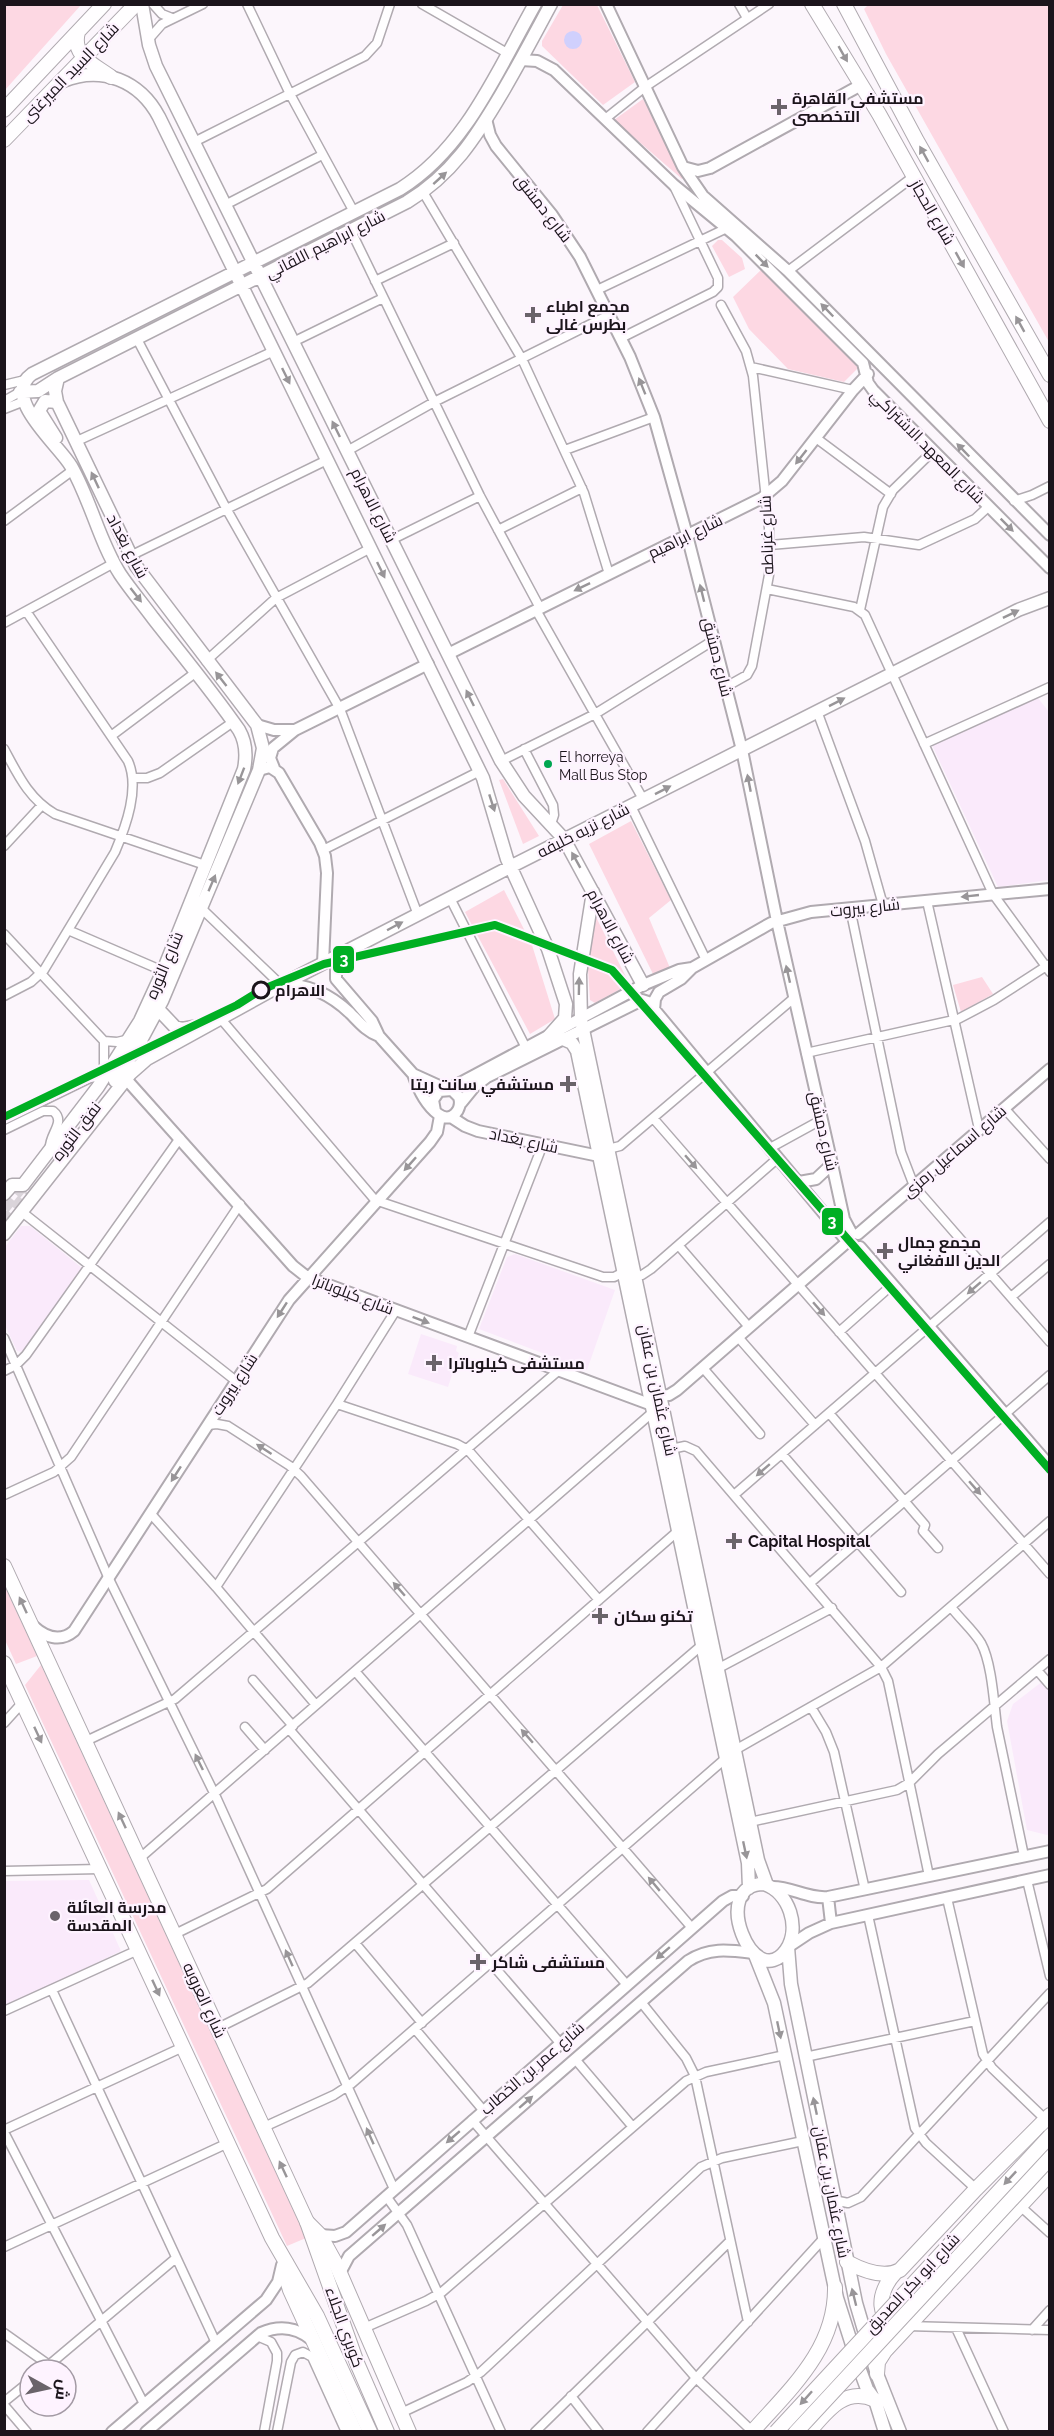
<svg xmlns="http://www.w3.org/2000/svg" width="1054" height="2436" font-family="Raleway,Cairo,sans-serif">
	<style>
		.built { fill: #faeafb }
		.green { fill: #fdd8e3 }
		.water { fill: #d0d0fd }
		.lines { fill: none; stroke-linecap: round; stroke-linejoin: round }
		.secondary-tunnel { stroke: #dad4da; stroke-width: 12; stroke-dasharray: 12 6; stroke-linecap: butt }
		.minor-casing { stroke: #b0aab0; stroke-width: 11 }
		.tertiary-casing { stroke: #b0aab0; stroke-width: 14 }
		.secondary-casing { stroke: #b0aab0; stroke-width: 15 }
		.primary-casing { stroke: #b0aab0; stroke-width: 16 }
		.trunk-casing { stroke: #b0aab0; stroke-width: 16 }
		.minor { stroke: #fffeff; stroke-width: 8 }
		.tertiary { stroke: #fffeff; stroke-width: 10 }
		.secondary { stroke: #fffeff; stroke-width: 12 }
		.primary { stroke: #fffeff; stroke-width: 14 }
		.trunk { stroke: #fffeff; stroke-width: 14 }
		.primary-bridge-casing { stroke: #b0aab0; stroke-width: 16; stroke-linecap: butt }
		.primary-bridge { stroke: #fffeff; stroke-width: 14 }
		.metro-1-casing { stroke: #fef3ff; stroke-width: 12 }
		.metro-1 { stroke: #00af23; stroke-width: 8 }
		.oneway { fill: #989598 }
		.poi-dot { fill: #6a636a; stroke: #fef3ff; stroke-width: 2 }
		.bus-dot { fill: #00a651; stroke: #fef3ff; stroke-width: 2 }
		.stop-dot { fill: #fef3ff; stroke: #1b141b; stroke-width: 3 }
		.labels { text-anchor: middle; stroke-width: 4.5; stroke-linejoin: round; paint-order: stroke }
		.bus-label { font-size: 14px; fill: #1b141b; stroke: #fef3ff; text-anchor: start }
		.street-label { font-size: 16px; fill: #1b141b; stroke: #fef3ff }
		.poi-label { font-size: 16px; font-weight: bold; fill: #1b141b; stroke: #fef3ff; text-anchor: start }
		.stop-label { font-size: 16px; font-weight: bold; fill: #1b141b; stroke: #fef3ff; text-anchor: start }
		.line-badge { stroke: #fef3ff; stroke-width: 2 }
		.badge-label { font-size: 16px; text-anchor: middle; font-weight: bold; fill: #fff }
	</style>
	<rect width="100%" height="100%" fill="#fcf6fc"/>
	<path class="built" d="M1038,698L1049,712V880L998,887L932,745Z
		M21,1226H30L82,1268L22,1352L17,1351L4,1323L5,1247Z
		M515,1254L615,1290L587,1370L479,1329L507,1257Z
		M421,1334L457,1346L456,1351L459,1353L448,1387L408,1374Z
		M1043,1681L1050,1689V1833L1047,1835L1027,1830L1007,1721L1013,1704Z
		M89,1880L121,1951L5,2007V1881Z"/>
	<path class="green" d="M5,4L81,5L5,90L4,5Z
		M869,4L1049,5V342L886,54L864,9Z
		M563,5H597L635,82L603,105L542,46V41Z
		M643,99L683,177L682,179L614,120Z
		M718,240H722L742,258L745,269L729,277L712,246Z
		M763,268L860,366L844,382L788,369L749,329L733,297Z
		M503,779L539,836L523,844L499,780Z
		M631,821L671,900L649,918L670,968L654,976L589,844Z
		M504,890L532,945L555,1019L530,1034L465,912Z
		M596,917L627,979L624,987L595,1003L590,1000L588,969Z
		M982,977L993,994L961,1012L953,985Z
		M5,1587L37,1656L16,1664L5,1640Z
		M41,1665L306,2238L287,2246L25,1685Z"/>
	<path class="water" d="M564 40a9 9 0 1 1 18 0a9 9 0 1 1-18 0Z"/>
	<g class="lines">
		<path class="secondary-tunnel" d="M4,1208L23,1185
			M4,1223L28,1193"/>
		<g class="minor-casing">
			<path id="minor" d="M153,4L162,14L172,18
				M247,4L290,94L354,212
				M422,4L507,53
				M739,4L747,18
				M148,40L162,24L203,4
				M605,119L645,87L769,4
				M194,142L365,56L377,43L390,4
				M423,192L522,359L584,493L609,574
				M225,205L322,155
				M351,231L480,496L540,608
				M788,271L913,177
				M375,281L454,243
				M597,290L727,228
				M721,305L746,351L753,376L769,528V575L752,666L747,675L731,684L727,691
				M621,338L713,292L718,287V278L674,186
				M137,339L227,510L340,709L418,915
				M293,342L383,298
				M751,367L853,390
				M4,385L25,380
				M4,401L20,392
				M4,409L22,402
				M816,438L891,494
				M77,441L274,351
				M565,450L654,417
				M347,451L434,402L609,315
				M1014,501L1032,495L1050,486
				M4,521L73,470
				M498,530L582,488
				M391,540L480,496
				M770,545L864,537L919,545L975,519L988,507
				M130,556L327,460
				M767,589L854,607L865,615L993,894L1050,972
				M536,610L643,799
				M860,610L883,507L893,490L933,451
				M4,623L114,563
				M206,661L276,598L371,548
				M817,711L865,841L883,905
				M111,736L195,673
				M924,744L1050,687
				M4,749C18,775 29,799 55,814L205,865
				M524,749L553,805L554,815L551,824
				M501,761L595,714L714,640
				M133,778H147L160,773L233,722
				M631,806L706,960
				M4,846L42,805
				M323,850L480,771
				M450,898L526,1048
				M927,901L979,1129
				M201,908L281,985
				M850,908L901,1152L914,1186L1050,1342
				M68,930L163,971
				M4,934L104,1041V1065L107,1074
				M4,996L31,982L44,970L115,852C126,826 140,788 128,761L26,611
				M221,1019L375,1200L603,1277H614L624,1272
				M104,1041L117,1042L130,1039
				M806,1053L958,1019L994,1000L1048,965
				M1004,1108L1050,1159
				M653,1118L1050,1574
				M4,1120L90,1078L107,1075
				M4,1130L43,1111H53C67,1122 48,1135 50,1149
				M770,1148L821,1120
				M608,1149L620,1146L794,998
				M22,1212L236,1381
				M679,1246L749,1327
				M634,1276L642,1275L651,1269L778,1158
				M1011,1297L1050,1264
				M839,1332L892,1285
				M468,1337L543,1144
				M738,1337L815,1425
				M4,1338L109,1579L216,1797L394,2189
				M703,1368L760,1434
				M4,1371L16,1365L26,1355L180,1138
				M337,1404L457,1444L468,1450L599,1600
				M829,1413L925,1525L923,1531L938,1548
				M208,1425L217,1424L228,1426L290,1466L301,1476L692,1928
				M671,1449L685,1446L696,1451L881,1667L888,1681L929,1876
				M782,1454L901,1592
				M4,1495L54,1472L71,1457L240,1204
				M734,1495L1050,1222
				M151,1514L216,1587L316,1705
				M810,1583L1050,1375
				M216,1587L337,1404L396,1310
				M951,1607C960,1619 973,1630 981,1643C992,1663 994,1704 997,1727L1024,1856
				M717,1669L832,1608
				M1037,1670L1050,1685
				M355,1671L627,1985
				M253,1680L293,1726
				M811,1707L826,1732L834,1752L865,1890
				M4,1723L23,1702
				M245,1727L265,1750
				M289,1729L560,2043
				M86,1741L175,1699L558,1371
				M735,1750L881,1667L1050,1521
				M750,1822L897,1790L909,1783L938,1754L1050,1659
				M140,1858L653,1412
				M4,1871L100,1869
				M1027,1880L1050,1976
				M947,1898L983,2054L992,2068L1045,2119
				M868,1915L915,2128L926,2143L976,2189
				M175,1934L267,1889L678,1531
				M355,1943L422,2023
				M52,1990L216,2343
				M641,2002L686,2058L695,2076L748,2322
				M4,2011L138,1950
				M218,2028L308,1983L702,1645
				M415,2029L483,2110
				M805,2057L975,2021
				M575,2059L632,2126
				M472,2120L696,2378L752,2431
				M264,2127L334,2095L351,2084L726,1758
				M4,2130L183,2047
				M4,2132L144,2404
				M386,2196L407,2225L501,2432
				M834,2200L848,2203L861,2197L1050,1993
				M1019,2205L1050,2233
				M4,2247L228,2143
				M907,2326L1050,2330
				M364,2328L426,2301L442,2292L686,2081L706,2072L785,2055
				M956,2328L1004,2432
				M1032,2330L1050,2310
				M4,2333L49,2365
				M257,2336L271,2342L277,2353V2361L264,2432
				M43,2370L176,2258
				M571,2396L599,2432
				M4,2402L30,2381
				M4,2405L27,2432
				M401,2413L467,2382L481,2372L701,2167L722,2158L803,2141
				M277,2432L291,2362L295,2355L303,2352L312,2357L346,2432
				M535,2432L730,2241
				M647,2432L824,2238"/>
		</g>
		<g class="tertiary-casing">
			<path id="tertiary" d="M606,4L683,167L703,196L788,271L1050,535
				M521,60L537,61L554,70L674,185L736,236L863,363L868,383L873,390L1050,568
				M486,119L490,135L496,146L552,215L580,257L630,357L654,417L687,535L742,750L777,921L832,1164L844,1219L852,1234
				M683,167L698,171L710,168L861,85
				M448,654L762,498L782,481L853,390L868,374
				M257,725L274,730H295
				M274,768L270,758L273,748L295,730L428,664
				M259,770L270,767L279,773L320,843L325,856L327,873L323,963
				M359,945L351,956L336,968V979L372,1021L379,1036L413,1074L446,1089
				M283,984C309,984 331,995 350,1013C359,1022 367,1032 379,1036
				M642,1000L648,1002L846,1240
				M654,1010L655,999L659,992L681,979L692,968L771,923L811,912L1050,889
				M413,1074C418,1089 426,1105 438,1114C451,1124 463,1110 459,1097L452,1090L439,1091L433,1100L435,1111
				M126,1079L293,1266L307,1277L652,1405
				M449,1089L643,985L679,970L692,968
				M461,1103L474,1087L487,1077L642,1000
				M451,1117L465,1126L478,1131L599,1156
				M799,1182L816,1179L832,1164
				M858,1234L1050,1069
				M860,1247L1050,1466
				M659,1396L669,1395L677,1390L846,1243
				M33,1626C45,1637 60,1643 74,1631L289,1300L430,1142L437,1132L440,1116
				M771,1887C791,1886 807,1899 828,1897L1050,1851
				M828,1897L831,1923
				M788,1947L809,1933L831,1923L1050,1875
				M320,2235L335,2236L346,2232L723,1901L732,1896H743
				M340,2273L349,2256L688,1961C709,1947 729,1950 754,1953
				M112,2432L266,2300L278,2282L282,2265
				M146,2432L261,2333C279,2325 297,2327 312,2340"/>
		</g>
		<g class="secondary-casing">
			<path id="secondary" d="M142,4L149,45L156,66L501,761L524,796L564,839L643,985
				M63,81C102,65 140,81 159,117L483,778L507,859L548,949L566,1004L565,1018L549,1036
				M58,378L55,391L57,402L136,566L257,725L263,748L259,770L162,1001L139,1044L115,1081
				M20,392L38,391L58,378L407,202C452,175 476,137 502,93C519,64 535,34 551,4
				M56,438L39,411L45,401L57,402
				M593,892L580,974L581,1020L758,1860L767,1885
				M158,1009L175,1027L182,1029L199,1026
				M563,1039L572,1043L577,1051L748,1863L749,1888
				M4,1194L12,1185H23L98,1087L140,1021L163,971L244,769C247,754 246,742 239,730C212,691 182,655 153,618C142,603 130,589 120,574C99,541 91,501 71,466C59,445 0,397 32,374L400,189C466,148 497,71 535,4
				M4,1234L130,1074L147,1059L283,984L510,867L1018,610L1050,598
				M764,1884C789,1892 801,1928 786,1950C754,1995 708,1883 764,1884Z
				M788,1947L791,1984L856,2303L877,2374L900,2432
				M755,1955L774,2003L837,2298L860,2370L867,2389L875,2400L885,2432"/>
		</g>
		<g class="primary-casing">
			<path id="primary" d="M812,4L879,114L1050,421
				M844,4L917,141L1050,375
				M78,32C71,56 95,65 111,77
				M4,110L104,4
				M4,140L136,4
				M307,2222L320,2235L336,2264L409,2432
				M847,2262C862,2270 884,2279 900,2270L976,2189L1050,2115
				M286,2263V2277L290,2290L355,2432
				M895,2273C877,2292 873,2324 907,2326
				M877,2374L878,2362L885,2351L1050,2174
				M752,2432C790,2389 836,2349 835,2287
				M809,2432C827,2411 845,2386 875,2400"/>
		</g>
		<g class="trunk-casing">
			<path id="trunk" d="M4,1566L307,2222L357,2363L387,2432
				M4,1663L272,2238L317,2316L370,2432"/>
		</g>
		<use href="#minor" class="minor"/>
		<use href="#tertiary" class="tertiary"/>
		<use href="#secondary" class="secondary"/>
		<use href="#primary" class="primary"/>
		<use href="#trunk" class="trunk"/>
		<g class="primary-bridge-casing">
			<path id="primary-bridge" d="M776,2432L1050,2136
				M796,2432L1050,2158"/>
		</g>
		<use href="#primary-bridge" class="primary-bridge"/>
		<g class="metro-1-casing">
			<path id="metro-1" d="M4,1117L237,1005L261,990L324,964L495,925L612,970L1050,1470"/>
		</g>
		<use href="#metro-1" class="metro-1"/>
	</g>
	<defs><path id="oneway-solid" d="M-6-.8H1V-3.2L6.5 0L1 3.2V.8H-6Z" transform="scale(1.5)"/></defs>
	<g class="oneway">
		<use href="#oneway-solid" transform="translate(843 54) rotate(60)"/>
		<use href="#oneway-solid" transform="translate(924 154) rotate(-119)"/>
		<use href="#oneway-solid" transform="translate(440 178) rotate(-42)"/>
		<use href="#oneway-solid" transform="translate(960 260) rotate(61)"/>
		<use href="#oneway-solid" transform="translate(762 261) rotate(45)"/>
		<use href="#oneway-solid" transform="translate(827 310) rotate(-134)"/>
		<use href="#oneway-solid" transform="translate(1020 324) rotate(-119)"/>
		<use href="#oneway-solid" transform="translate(286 376) rotate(64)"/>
		<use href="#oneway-solid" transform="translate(642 386) rotate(-112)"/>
		<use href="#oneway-solid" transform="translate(336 429) rotate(-116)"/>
		<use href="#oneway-solid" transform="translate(963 450) rotate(-134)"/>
		<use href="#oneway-solid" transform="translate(801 457) rotate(128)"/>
		<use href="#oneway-solid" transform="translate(95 480) rotate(-115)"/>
		<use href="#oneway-solid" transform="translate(1007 525) rotate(45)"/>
		<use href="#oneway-solid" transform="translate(381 570) rotate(64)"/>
		<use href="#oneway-solid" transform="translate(582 587) rotate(154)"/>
		<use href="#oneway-solid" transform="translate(702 593) rotate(-104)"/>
		<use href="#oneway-solid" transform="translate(136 595) rotate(52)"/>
		<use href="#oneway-solid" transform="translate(1011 614) rotate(-26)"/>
		<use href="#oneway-solid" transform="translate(221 679) rotate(-128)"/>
		<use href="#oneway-solid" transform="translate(470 698) rotate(-116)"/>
		<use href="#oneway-solid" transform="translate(837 702) rotate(-27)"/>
		<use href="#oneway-solid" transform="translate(241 776) rotate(111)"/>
		<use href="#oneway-solid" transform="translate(749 783) rotate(-101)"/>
		<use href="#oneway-solid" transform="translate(663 790) rotate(-27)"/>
		<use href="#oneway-solid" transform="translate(492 803) rotate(72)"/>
		<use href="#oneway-solid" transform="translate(576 860) rotate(-119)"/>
		<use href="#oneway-solid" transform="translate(212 883) rotate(-67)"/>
		<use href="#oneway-solid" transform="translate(970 896) rotate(174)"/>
		<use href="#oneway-solid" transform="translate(395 926) rotate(-28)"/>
		<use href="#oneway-solid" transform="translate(788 974) rotate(-103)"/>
		<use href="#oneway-solid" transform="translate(579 986) rotate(-89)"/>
		<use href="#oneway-solid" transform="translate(691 1162) rotate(49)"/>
		<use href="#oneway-solid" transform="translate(410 1164) rotate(132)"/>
		<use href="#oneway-solid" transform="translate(974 1288) rotate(139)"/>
		<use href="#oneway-solid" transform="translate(819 1309) rotate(49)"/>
		<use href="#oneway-solid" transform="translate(282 1310) rotate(123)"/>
		<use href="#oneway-solid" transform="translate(421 1320) rotate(21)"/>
		<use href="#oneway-solid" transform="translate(264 1449) rotate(-147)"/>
		<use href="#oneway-solid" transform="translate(763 1470) rotate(139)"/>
		<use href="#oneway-solid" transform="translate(176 1474) rotate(123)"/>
		<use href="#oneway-solid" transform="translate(975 1488) rotate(49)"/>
		<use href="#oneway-solid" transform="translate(399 1589) rotate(-131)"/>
		<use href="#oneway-solid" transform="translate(23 1605) rotate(-115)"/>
		<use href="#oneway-solid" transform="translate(38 1735) rotate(65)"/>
		<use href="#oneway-solid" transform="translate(527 1736) rotate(-131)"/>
		<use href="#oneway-solid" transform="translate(199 1762) rotate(-116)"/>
		<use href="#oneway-solid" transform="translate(122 1820) rotate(-115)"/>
		<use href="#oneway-solid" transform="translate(745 1850) rotate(78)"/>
		<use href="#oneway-solid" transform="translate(654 1884) rotate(-130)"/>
		<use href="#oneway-solid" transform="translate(663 1953) rotate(139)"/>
		<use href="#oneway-solid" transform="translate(289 1958) rotate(-114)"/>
		<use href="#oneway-solid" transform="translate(156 1988) rotate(65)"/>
		<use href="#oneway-solid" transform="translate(779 2030) rotate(78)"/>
		<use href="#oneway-solid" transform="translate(526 2102) rotate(-41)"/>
		<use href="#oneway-solid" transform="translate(815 2106) rotate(-102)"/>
		<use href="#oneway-solid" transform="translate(370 2136) rotate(-114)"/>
		<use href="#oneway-solid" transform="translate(453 2137) rotate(139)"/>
		<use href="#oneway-solid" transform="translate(283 2169) rotate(-115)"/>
		<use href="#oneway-solid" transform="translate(1010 2178) rotate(133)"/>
		<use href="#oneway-solid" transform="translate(379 2230) rotate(-41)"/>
		<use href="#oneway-solid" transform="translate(854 2297) rotate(-104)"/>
		<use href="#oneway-solid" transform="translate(806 2398) rotate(132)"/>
	</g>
	<g class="poi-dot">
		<path d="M776 98h6v6h6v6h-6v6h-6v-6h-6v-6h6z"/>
		<path d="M530 306h6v6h6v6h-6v6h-6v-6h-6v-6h6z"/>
		<path d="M565 1075h6v6h6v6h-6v6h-6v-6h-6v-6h6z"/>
		<path d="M882 1242h6v6h6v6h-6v6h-6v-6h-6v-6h6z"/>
		<path d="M431 1354h6v6h6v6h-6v6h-6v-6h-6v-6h6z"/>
		<path d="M731 1532h6v6h6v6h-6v6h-6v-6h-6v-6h6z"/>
		<path d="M597 1607h6v6h6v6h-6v6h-6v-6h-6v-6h6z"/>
		<circle cx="55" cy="1916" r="6"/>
		<path d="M475 1953h6v6h6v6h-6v6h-6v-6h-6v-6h6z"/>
	</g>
	<circle class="bus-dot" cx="548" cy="764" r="5"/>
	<circle class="stop-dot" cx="261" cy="990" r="8"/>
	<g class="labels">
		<g class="bus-label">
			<text x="559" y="762">El horreya<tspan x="559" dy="18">Mall Bus Stop</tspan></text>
		</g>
		<g class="street-label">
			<text transform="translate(70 72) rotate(-46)" y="6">شارع السيد الميرغنى</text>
			<text transform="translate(544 208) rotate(52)" y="6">شارع دمشق</text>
			<text transform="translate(933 212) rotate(60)" y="6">شارع الحجاز</text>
			<text transform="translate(325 244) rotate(-27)" y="6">شارع ابراهيم اللقاني</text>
			<text transform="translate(928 446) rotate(45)" y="6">شارع المعهد الاشتراكي</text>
			<text transform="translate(374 505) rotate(63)" y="6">شارع الاهرام</text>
			<text transform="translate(766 535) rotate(-92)" y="6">شارع غرناطه</text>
			<text transform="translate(685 536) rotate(-26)" y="6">شارع ابراهيم</text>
			<text transform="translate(128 546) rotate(62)" y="6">شارع بغداد</text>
			<text transform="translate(718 657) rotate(76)" y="6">شارع دمشق</text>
			<text transform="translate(583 830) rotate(-27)" y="6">شارع نزيه خليفه</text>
			<text transform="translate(865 907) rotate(-6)" y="6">شارع بيروت</text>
			<text transform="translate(611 926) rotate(62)" y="6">شارع الاهرام</text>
			<text transform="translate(164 965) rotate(-67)" y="6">شارع الثوره</text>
			<text transform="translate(76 1131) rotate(-52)" y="6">نفق الثوره</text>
			<text transform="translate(824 1131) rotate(77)" y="6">شارع دمشق</text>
			<text transform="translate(524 1140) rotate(12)" y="6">شارع بغداد</text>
			<text transform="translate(954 1151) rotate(-41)" y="6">شارع اسماعيل رمزى</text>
			<text transform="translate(353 1294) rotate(21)" y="6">شارع كيلوباترا</text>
			<text transform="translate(234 1384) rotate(-57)" y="6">شارع بيروت</text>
			<text transform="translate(658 1390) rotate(78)" y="6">شارع عثمان بن عفان</text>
			<text transform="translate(205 2000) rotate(65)" y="6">شارع العروبه</text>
			<text transform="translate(532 2068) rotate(-41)" y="6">شارع عمر بن الخطاب</text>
			<text transform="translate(832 2192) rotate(79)" y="6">شارع عثمان بن عفان</text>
			<text transform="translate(912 2283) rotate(-47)" y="6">شارع ابو بكر الصديق</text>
			<text transform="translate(345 2327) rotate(70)" y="6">كوبري الجلاء</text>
		</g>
		<g class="poi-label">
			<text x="792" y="104">مستشفي القاهرة<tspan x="792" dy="18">التخصصى</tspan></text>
			<text x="546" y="312">مجمع اطباء<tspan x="546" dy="18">بطرس غالى</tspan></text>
			<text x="554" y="1090" text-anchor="end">مستشفي سانت ريتا</text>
			<text x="898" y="1248">مجمع جمال<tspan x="898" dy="18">الدين الافغاني</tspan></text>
			<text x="448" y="1369">مستشفى كيلوباترا</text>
			<text x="748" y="1547">Capital Hospital</text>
			<text x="614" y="1622">تكنو سكان</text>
			<text x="67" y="1913">مدرسة العائلة<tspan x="67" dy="18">المقدسة</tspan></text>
			<text x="492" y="1968">مستشفى شاكر</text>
		</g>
		<g class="stop-label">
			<text x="275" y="996">الاهرام</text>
		</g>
	</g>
	<g class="line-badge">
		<rect x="332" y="945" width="23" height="29" rx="6" fill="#00af23"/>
		<rect x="821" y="1207" width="23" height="29" rx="6" fill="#00af23"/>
	</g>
	<g class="badge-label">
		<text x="344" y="965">3</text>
		<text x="832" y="1227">3</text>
	</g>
	<rect width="1054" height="2436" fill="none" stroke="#1b141b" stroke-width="12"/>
	<g transform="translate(48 2388) rotate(98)"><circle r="28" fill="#fef3ff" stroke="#a39aa4" stroke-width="1.5"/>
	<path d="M0-4.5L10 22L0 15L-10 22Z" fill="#6a636a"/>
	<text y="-9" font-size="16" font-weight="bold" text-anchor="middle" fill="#1b141b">ش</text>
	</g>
</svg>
